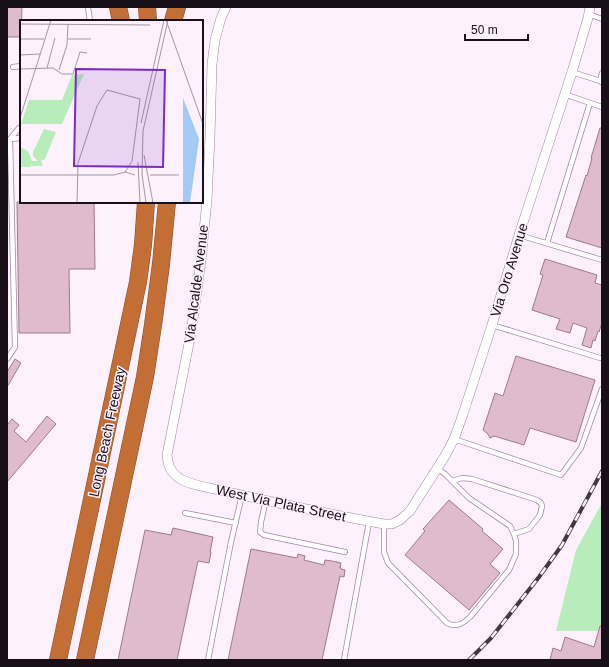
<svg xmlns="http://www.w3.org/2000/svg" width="609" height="667" font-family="Arial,sans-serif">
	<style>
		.green { fill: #b8ecbb }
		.building { fill: #e0bbce; stroke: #9d7a8d }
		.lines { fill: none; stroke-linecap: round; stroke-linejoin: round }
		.lane-casing { stroke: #a086a2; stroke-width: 6 }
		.street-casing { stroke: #a086a2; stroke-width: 10 }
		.highway-casing { stroke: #874d2b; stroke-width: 18 }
		.lane { stroke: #fff; stroke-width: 4.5 }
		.street { stroke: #fff; stroke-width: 9 }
		.highway { stroke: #c26e34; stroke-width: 17 }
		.rail-casing { stroke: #433943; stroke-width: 4 }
		.rail { stroke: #fdf1fd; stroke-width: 2.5; stroke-dasharray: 8; stroke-linecap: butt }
		.labels { text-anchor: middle; stroke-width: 3; stroke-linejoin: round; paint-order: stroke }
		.street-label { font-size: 14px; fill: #190f19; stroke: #fdf1fd }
		.inset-road { fill: none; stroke: #a297a2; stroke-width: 1 }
		.view { fill: #7b2cbf; fill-opacity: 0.15; stroke: #7b2cbf; stroke-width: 2 }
		.inset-edge { fill: none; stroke: #190f19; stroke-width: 2 }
	</style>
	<rect width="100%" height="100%" fill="#fdf1fd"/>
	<path class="green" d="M602,503V631H556L576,550Z"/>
	<path class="building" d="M7,7H22L21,37H7Z
		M600,128H602V248L566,237L586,175L587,176L592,158H591Z
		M17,202H94L95,269H69L70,333H19Z
		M545,259L597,275L595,283L602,285V323L599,332L598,331L595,341L593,340L591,348L582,345L587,328L573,323L570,333L556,329L560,319L532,310L543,275L540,274Z
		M516,356L595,380L576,442L530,428L524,445L494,436L490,438L488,434L483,430L495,393L503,396Z
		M15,359L21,363L7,387V372Z
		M47,416L56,424L7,482V425L12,419L19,425L14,431L26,442Z
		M449,500L483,529L482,531L503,549L490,564L500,573L469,610L405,555L425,531L423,529Z
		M173,528L213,537L210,552H211L209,563L198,561L177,660H118L145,530L171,535Z
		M251,549L297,558L298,554L305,556L304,560L324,565L325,560L332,561L341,563L340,568H341V569L345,570L344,577L340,576L322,660H228Z
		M600,626H602V660H550L553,648L561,651L565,637L594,647Z"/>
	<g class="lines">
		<g class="lane-casing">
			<path id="lane" d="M88,7L90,21
				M589,14L602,19
				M13,67L21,66
				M572,72L600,81
				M601,82L600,81L602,73
				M564,94L602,107
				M10,139L21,138
				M519,235L602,260
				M547,243L590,103
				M492,325L600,358H602
				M7,359L15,347L10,139L19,128L21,127
				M454,439L561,475L581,448L602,389
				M452,481L462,478L472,479L537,500L541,503L542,506L540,515L529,529L514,534
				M266,500L261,522L260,532L264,535L345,552
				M185,513L236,523
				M384,524V552L388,563L447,623C456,628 463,624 470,617L509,570L516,554V541L514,534L510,526L469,498L445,474L438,469
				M208,660L231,542L242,495
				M344,660L369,522"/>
		</g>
		<g class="street-casing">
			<path id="street" d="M226,7L221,18L215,40L212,64L210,137L207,200L201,261L191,333L167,455C168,465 170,472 179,478C190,486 218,489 232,493C282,504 333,515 384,524H392L400,520L410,511L445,456L454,439L462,417L492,325L519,235L572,72L588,18L590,7"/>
		</g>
		<g class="highway-casing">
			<path id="highway" d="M118,7L121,21
				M147,7L148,21
				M173,21L177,7
				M58,660L138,282L143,245L146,202
				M85,660L145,377L153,325L161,264L167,202"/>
		</g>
		<use href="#lane" class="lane"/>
		<use href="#street" class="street"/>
		<use href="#highway" class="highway"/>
		<g class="rail-casing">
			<path id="rail" d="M469,660L491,638L539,577L562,545L602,471"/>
		</g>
		<use href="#rail" class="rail"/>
	</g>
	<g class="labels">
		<g class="street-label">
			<text transform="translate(509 270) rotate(-73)" y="5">Via Oro Avenue</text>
			<text transform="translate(196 284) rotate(-83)" y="5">Via Alcalde Avenue</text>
			<text transform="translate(107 432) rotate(-78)" y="5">Long Beach Freeway</text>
			<text transform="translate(281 503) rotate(12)" y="5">West Via Plata Street</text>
		</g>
	</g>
	<g transform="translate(20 20)">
		<rect width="183" height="183" fill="#fdf1fd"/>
		<path d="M64,54L42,104H1L9,80H42L52,55ZM24,109L36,112L25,139L21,141L23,146H12V143L11,147H0V127L8,131L12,141H18L13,136V132Z" fill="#b8ecbb"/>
		<path d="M163,78L179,119L170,183H163Z" fill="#a2caf4"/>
		<path class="inset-road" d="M146,0L183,104M0,4L130,5M0,19H24M48,19H71M0,35L20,34M27,48L35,18M0,49L33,48L42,54H53L60,32L67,33M39,50L47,25L48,4M0,98L31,0M121,103L144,0M124,135L133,183M118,142L120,183M0,155H94L105,152L115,155M130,155H159M57,183L58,143L77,86L87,70L120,79L112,141L105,152M126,183L122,154L123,111L148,0"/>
		<path class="view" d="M56,49L145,50L143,147L54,146Z"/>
		<rect width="183" height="183" class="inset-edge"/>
	</g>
	<rect width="609" height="667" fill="none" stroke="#190f19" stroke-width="16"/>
	<path d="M465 34v6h63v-6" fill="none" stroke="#190f19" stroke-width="2"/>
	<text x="471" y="34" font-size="12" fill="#190f19" stroke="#fdf1fd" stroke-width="3" paint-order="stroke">50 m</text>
</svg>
